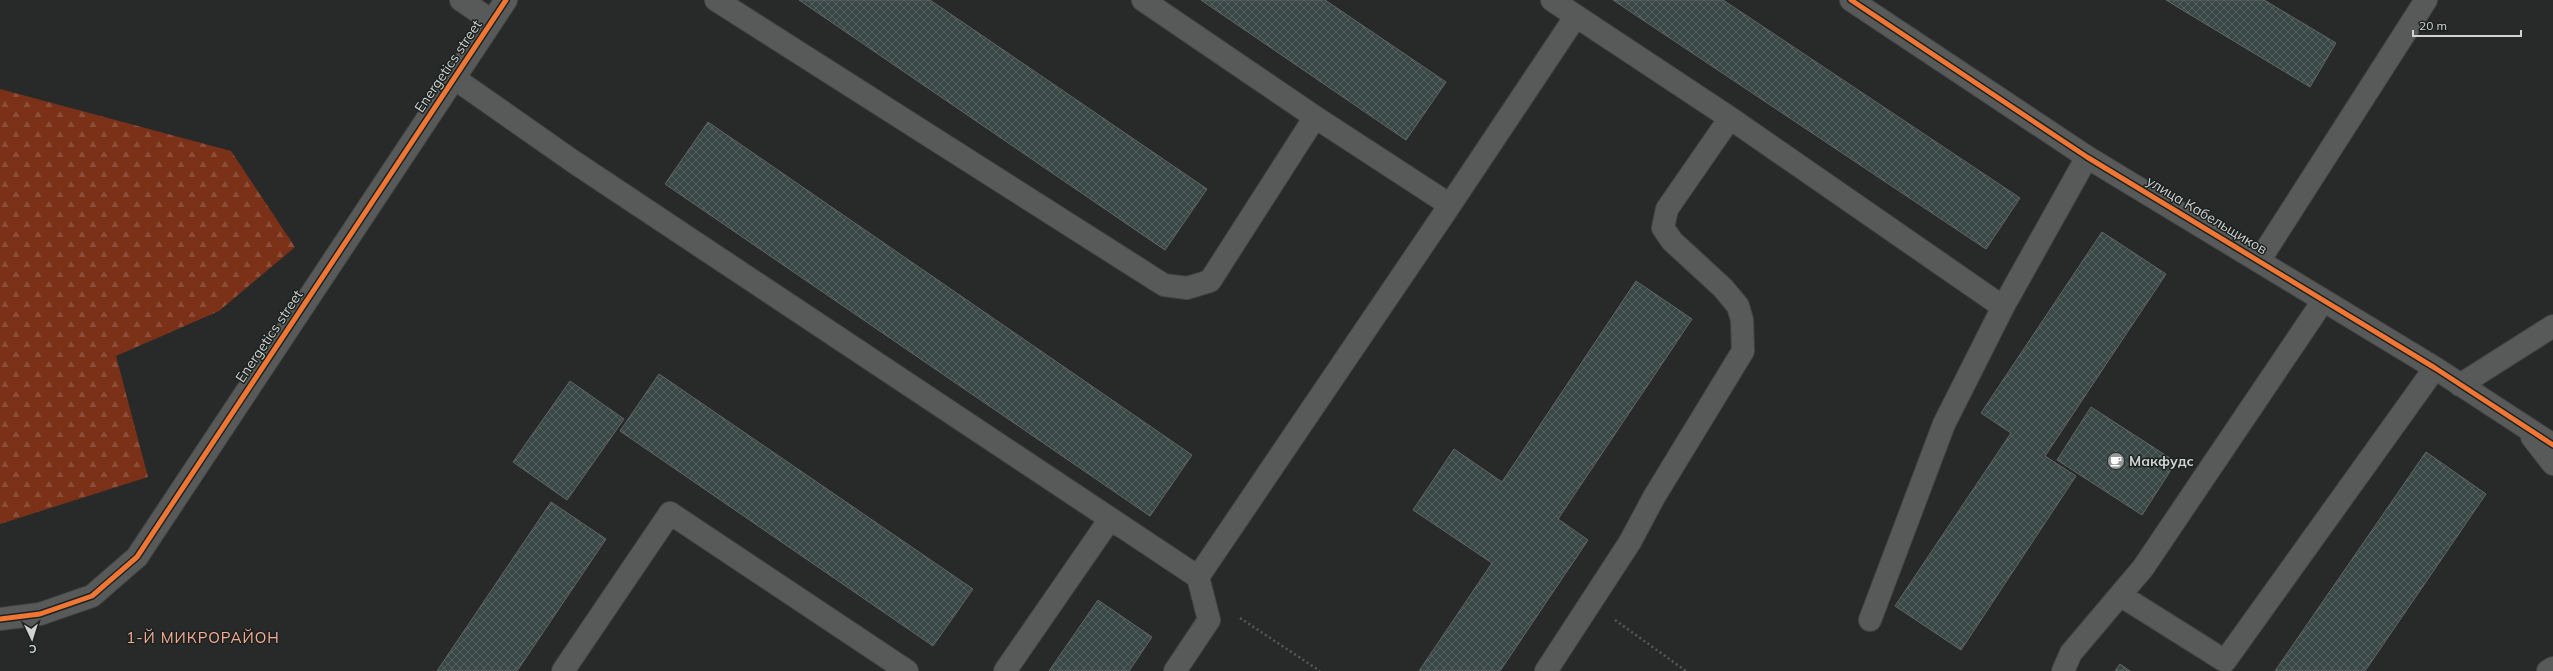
<svg xmlns="http://www.w3.org/2000/svg" width="2553" height="671" font-family="Mulish,sans-serif">
	<style>
		.forest { fill: url(#forest-firs) }
		.building { fill: url(#building-cross-hatch); stroke: #626564 }
		.lines { fill: none; stroke-linecap: round; stroke-linejoin: round }
		.minor-casing { stroke: #434544; stroke-width: 24 }
		.path { stroke: #575959; stroke-width: 2.5; stroke-dasharray: 2 3; stroke-linecap: butt }
		.minor { stroke: #585a5a; stroke-width: 22 }
		.cycleway-casing { stroke: #1c2220; stroke-width: 8 }
		.cycleway { stroke: #f07635; stroke-width: 5 }
		.labels { text-anchor: middle; stroke-width: 3; stroke-linejoin: round; paint-order: stroke }
		.street-label { font-size: 14px; fill: #d0d3d2; stroke: #1c2220 }
		.poi-label { font-size: 14px; font-weight: bold; fill: #d0d3d2; stroke: #1c2220; text-anchor: start }
		.neighbourhood-label { font-size: 15px; letter-spacing: 1px; fill: #fcad94; stroke: #1c2220 }
	</style>
	<defs>
		<pattern id="forest-firs" width="22" height="20" patternUnits="userSpaceOnUse"><rect width="22" height="20" fill="#7a3118"/><path d="M5 1l3.5 6h-7zM16 11l3.5 6h-7z" fill="#8c4e39"/></pattern>
		<pattern id="building-cross-hatch" width="8" height="8" patternUnits="userSpaceOnUse"><rect width="8" height="8" fill="#394846"/><path d="M0 0l8 8M0 8l8-8" fill="none" stroke="#556260"/></pattern>
	</defs>
	<rect width="100%" height="100%" fill="#272a29"/>
	<path class="forest" d="M0,89L231,151L295,247L219,311L116,356L148,477L0,524Z"/>
	<path class="building" d="M799,0H930L1207,189L1165,250Z
		M1201,0H1325L1446,82L1406,140Z
		M1613,0H1723L2020,198L1986,249Z
		M2166,0H2264L2336,43L2310,87Z
		M708,122L1192,455L1150,516L665,184Z
		M2102,232L2166,274L2045,456L2076,476L1961,650L1895,606L2011,433L1981,413Z
		M1636,281L1692,319L1558,519L1588,540L1500,671H1419L1492,563L1413,510L1454,449L1502,482Z
		M659,374L973,589L933,646L620,431Z
		M570,381L624,419L567,500L513,462Z
		M2091,407L2176,462L2142,515L2057,460Z
		M2426,452L2486,494L2365,671H2275Z
		M551,502L606,539L517,671H437Z
		M1098,600L1152,637L1129,671H1049Z
		M2120,664L2130,671H2115Z"/>
	<g class="lines">
		<g class="minor-casing">
			<path id="minor" d="M461,0L492,21
				M716,0L1164,285L1187,288L1210,281L1315,117
				M1851,0L2087,157L2435,368L2553,445
				M1576,16L1730,118L2003,307L1944,424L1870,620
				M454,78L574,162L1198,577L1450,205L1315,117L1143,0
				M1450,205L1576,16L1552,0
				M2259,261L2426,0
				M2323,301L2143,568L2120,595L2225,661L2435,368
				M2003,307L2087,157
				M2460,385L2553,326
				M2532,437L2553,464
				M0,619L40,614L92,596L137,557L506,0
				M563,671L670,513L907,671
				M1005,671L1110,519
				M1175,671L1209,620L1198,577
				M1546,671L1630,542L1654,497L1743,351L1742,320L1738,306L1723,288L1672,241L1663,228L1667,209L1730,118
				M2063,671L2071,653L2120,595
				M2548,671L2553,668"/>
		</g>
		<path class="path" d="M1240,618L1320,671
			M1615,620L1686,671"/>
		<use href="#minor" class="minor"/>
		<g class="cycleway-casing">
			<path id="cycleway" d="M1851,0L2087,157L2435,368L2553,445
				M0,619L40,614L92,596L137,557L506,0"/>
		</g>
		<use href="#cycleway" class="cycleway"/>
	</g>
	<defs>
		<g id="cafe-disc" transform="scale(0.9)"><circle r="9.5" fill="#959897" stroke="#1c2220"/><path d="M-5.5-4.5H6V0H3Q3 3.5 0 3.5H-2.5Q-5.5 3.5-5.5 0ZM3-3.2v2h1.7v-2ZM-6 4.5H4V6H-6Z" fill="#fff"/></g>
	</defs>
	<g fill-rule="evenodd">
		<use href="#cafe-disc" x="2116" y="461"/>
	</g>
	<g class="labels">
		<g class="street-label">
			<text transform="translate(448 66) rotate(-56)" y="5">Energetics street</text>
			<text transform="translate(2207 215) rotate(31)" y="5">улица Кабельщиков</text>
			<text transform="translate(269 336) rotate(-56)" y="5">Energetics street</text>
		</g>
		<g class="poi-label">
			<text x="2129" y="466">Макфудс</text>
		</g>
		<g class="neighbourhood-label">
			<text x="203" y="643">1-Й МИКРОРАЙОН</text>
		</g>
	</g>
	<g transform="translate(32 639) rotate(176)" stroke="#1c2220" stroke-width="3" paint-order="stroke">
	<path d="M0-3L7 15L0 10L-7 15Z" fill="#d0d3d2"/>
	<text y="-6" font-size="11" font-weight="bold" text-anchor="middle" fill="#d0d3d2">С</text>
	</g>
	<path d="M2413 30v6h108v-6" fill="none" stroke="#d0d3d2" stroke-width="2"/>
	<text x="2419" y="30" font-size="12" fill="#d0d3d2" stroke="#1c2220" stroke-width="3" paint-order="stroke">20 m</text>
</svg>
